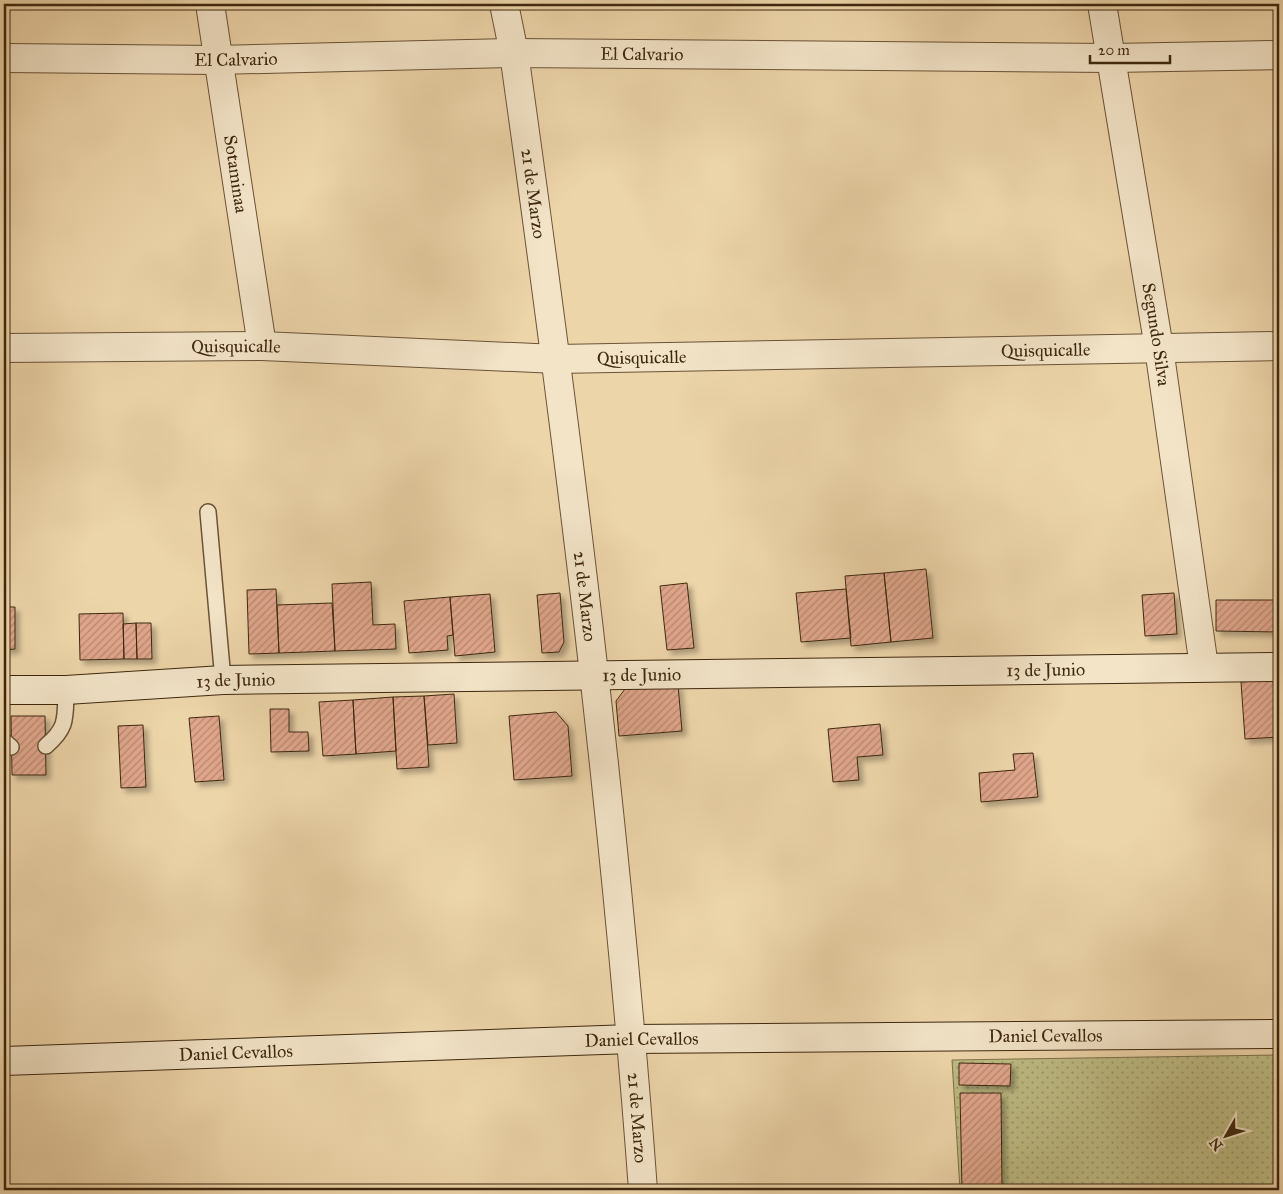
<svg xmlns="http://www.w3.org/2000/svg" width="1283" height="1194" font-family="'IM FELL Great Primer',serif">
	<style>
		.park { fill: url(#park-dots); stroke: #7e724a }
		.building { fill: url(#building-hatch); stroke: #3e280f; filter: url(#shadow) }
		.lines { fill: none; stroke-linecap: round; stroke-linejoin: round }
		.lane-casing { stroke: #6a5336; stroke-width: 18 }
		.street-casing { stroke: #6a5336; stroke-width: 30 }
		.secondary-casing { stroke: #3e280f; stroke-width: 30 }
		.lane { stroke: #f3e4c8; stroke-width: 15 }
		.street { stroke: #f3e4c8; stroke-width: 28 }
		.secondary { stroke: #f3e4c8; stroke-width: 28 }
		.labels { text-anchor: middle; stroke-width: 4.5; stroke-linejoin: round; paint-order: stroke }
		.street-label { font-size: 18px; fill: #3e280f; stroke: #f3e4c8 }
	</style>
	<defs>
		<pattern id="park-dots" width="8" height="8" patternUnits="userSpaceOnUse" patternTransform="scale(1.25)"><rect width="8" height="8" fill="#bebc85"/><path d="M2 2h.1M6 6h.1" fill="none" stroke="#9c996b" stroke-width="1.8" stroke-linecap="round"/></pattern>
		<pattern id="building-hatch" width="6" height="6" patternUnits="userSpaceOnUse" patternTransform="scale(1.25)"><rect width="6" height="6" fill="#e0a68c"/><path d="M-1 1l2-2M0 6l6-6M5 7l2-2" fill="none" stroke="#b78771"/></pattern>
		<filter id="shadow"><feDropShadow dx="4.5" dy="4.5" stdDeviation="2.5" flood-color="#0004"/></filter>
	</defs>
	<rect width="100%" height="100%" fill="#edd5aa"/>
	<filter id="stains"><feTurbulence type="fractalNoise" baseFrequency=".004" numOctaves="4"/><feColorMatrix values="0 0 0 0 .2 0 0 0 0 .09 0 0 0 0 .02 0 0 0 .5 -.17"/></filter>
	<radialGradient id="worn" r=".72"><stop offset=".6" stop-color="#630" stop-opacity="0"/><stop offset="1" stop-color="#630" stop-opacity=".3"/></radialGradient>
	<path class="park" d="M1279,1055V1190H960L952,1060Z"/>
	<path class="building" d="M1278,563H1279V632Z
		M926,569L933,638L891,642L884,573Z
		M884,573L891,642L851,646L845,576Z
		M371,582L373,625L395,624L396,649L335,651L332,584Z
		M687,583L694,648L667,650L660,586Z
		M276,589L279,653L249,654L247,590Z
		M846,589L851,638L801,642L796,593Z
		M560,593L564,642L559,652L542,653L537,595Z
		M1174,593L1177,634L1145,636L1142,595Z
		M490,594L495,652L455,656L450,597Z
		M450,597L453,635L447,636L448,650L409,653L404,601Z
		M1216,600H1278L1279,632L1216,631Z
		M332,603L335,651L279,653L277,605Z
		M4,607H15V649L4,650Z
		M123,613L124,659L80,660L79,614Z
		M136,623L137,659H124L123,624Z
		M136,623H151L152,659H137Z
		M1273,680L1274,690H1279V737L1245,739L1241,682Z
		M678,685L682,731L619,736L616,701L625,689Z
		M454,694L457,743L428,745L424,696Z
		M424,696L429,767L397,769L393,697Z
		M393,697L396,751L356,754L353,700Z
		M353,700L356,754L323,756L319,702Z
		M270,709H289V732H308L309,751L271,752Z
		M556,712L568,726L572,776L514,780L509,716Z
		M11,716H45L46,775H12Z
		M219,716L224,780L195,782L189,718Z
		M880,724L883,755L857,757L859,780L833,782L828,729Z
		M143,725L146,787L121,788L118,726Z
		M1033,753L1038,797L981,802L979,773L1015,770L1013,754Z
		M959,1063L1011,1064L1010,1086L959,1085Z
		M960,1093H1001L1002,1190H962Z"/>
	<g class="lines">
		<g class="lane-casing">
			<path id="lane" d="M208,512L223,680
				M4,741L11,747
				M46,746C68,727 65,718 66,690"/>
		</g>
		<g class="street-casing">
			<g id="street">
				<path id="s1" d="M210,4L262,346"/>
				<path id="s2" d="M504,4L514,53C567,431 615,810 643,1190"/>
				<path id="s3" d="M1102,4L1159,348L1204,667"/>
				<path id="s4" d="M4,58L217,60L514,53L1112,58L1279,55"/>
				<path id="s5" d="M4,348L262,346L557,359L1279,346"/>
			</g>
		</g>
		<g class="secondary-casing">
			<g id="secondary">
				<path id="s6" d="M4,690H66L223,680L1279,667"/>
				<path id="s7" d="M4,1061L632,1039L1279,1034"/>
			</g>
		</g>
		<use href="#lane" class="lane"/>
		<use href="#street" class="street"/>
		<use href="#secondary" class="secondary"/>
	</g>
	<g class="labels">
		<g class="street-label">
			<text dy="6" stroke="none"><textPath href="#s4" startOffset="638">El Calvario</textPath></text>
			<text dy="6" stroke="none"><textPath href="#s4" startOffset="232">El Calvario</textPath></text>
			<text dy="6" stroke="none"><textPath href="#s1" startOffset="172">Sotaminaa</textPath></text>
			<text dy="6" stroke="none"><textPath href="#s2" startOffset="192">21 de Marzo</textPath></text>
			<text dy="6" stroke="none"><textPath href="#s3" startOffset="335">Segundo Silva</textPath></text>
			<text dy="6" stroke="none"><textPath href="#s5" startOffset="232">Quisquicalle</textPath></text>
			<text dy="6" stroke="none"><textPath href="#s5" startOffset="1042">Quisquicalle</textPath></text>
			<text dy="6" stroke="none"><textPath href="#s5" startOffset="638">Quisquicalle</textPath></text>
			<text dy="6" stroke="none"><textPath href="#s2" startOffset="598">21 de Marzo</textPath></text>
			<text dy="6" stroke="none"><textPath href="#s6" startOffset="1042">13 de Junio</textPath></text>
			<text dy="6" stroke="none"><textPath href="#s6" startOffset="638">13 de Junio</textPath></text>
			<text dy="6" stroke="none"><textPath href="#s6" startOffset="232">13 de Junio</textPath></text>
			<text dy="6" stroke="none"><textPath href="#s7" startOffset="1042">Daniel Cevallos</textPath></text>
			<text dy="6" stroke="none"><textPath href="#s7" startOffset="638">Daniel Cevallos</textPath></text>
			<text dy="6" stroke="none"><textPath href="#s7" startOffset="232">Daniel Cevallos</textPath></text>
			<text dy="6" stroke="none"><textPath href="#s2" startOffset="1122">21 de Marzo</textPath></text>
		</g>
	</g>
	<rect width="1283" height="1194" fill="none" stroke="#edd5aa" stroke-width="20"/>
	<rect x="5" y="5" width="1273" height="1184" fill="none" stroke="#3e280f" stroke-width="2.5"/>
	<rect x="10" y="10" width="1263" height="1174" fill="none" stroke="#3e280f"/>
	<g transform="translate(1226 1136) rotate(231)" stroke="#f3e4c8" stroke-width="4" paint-order="stroke">
	<path d="M0-4L9 19L0 12L-9 19Z" fill="#3e280f"/>
	<text y="-8" font-size="14" font-weight="bold" text-anchor="middle" fill="#3e280f">N</text>
	</g>
	<path d="M1090 55v8h80v-8" fill="none" stroke="#3e280f" stroke-width="2.5"/>
	<text x="1098" y="55" font-size="15" fill="#3e280f" stroke="#f3e4c8" stroke-width="4" paint-order="stroke">20 m</text>
	<rect width="100%" height="100%" filter="url(#stains)"/>
	<rect width="100%" height="100%" fill="url(#worn)"/>
</svg>
